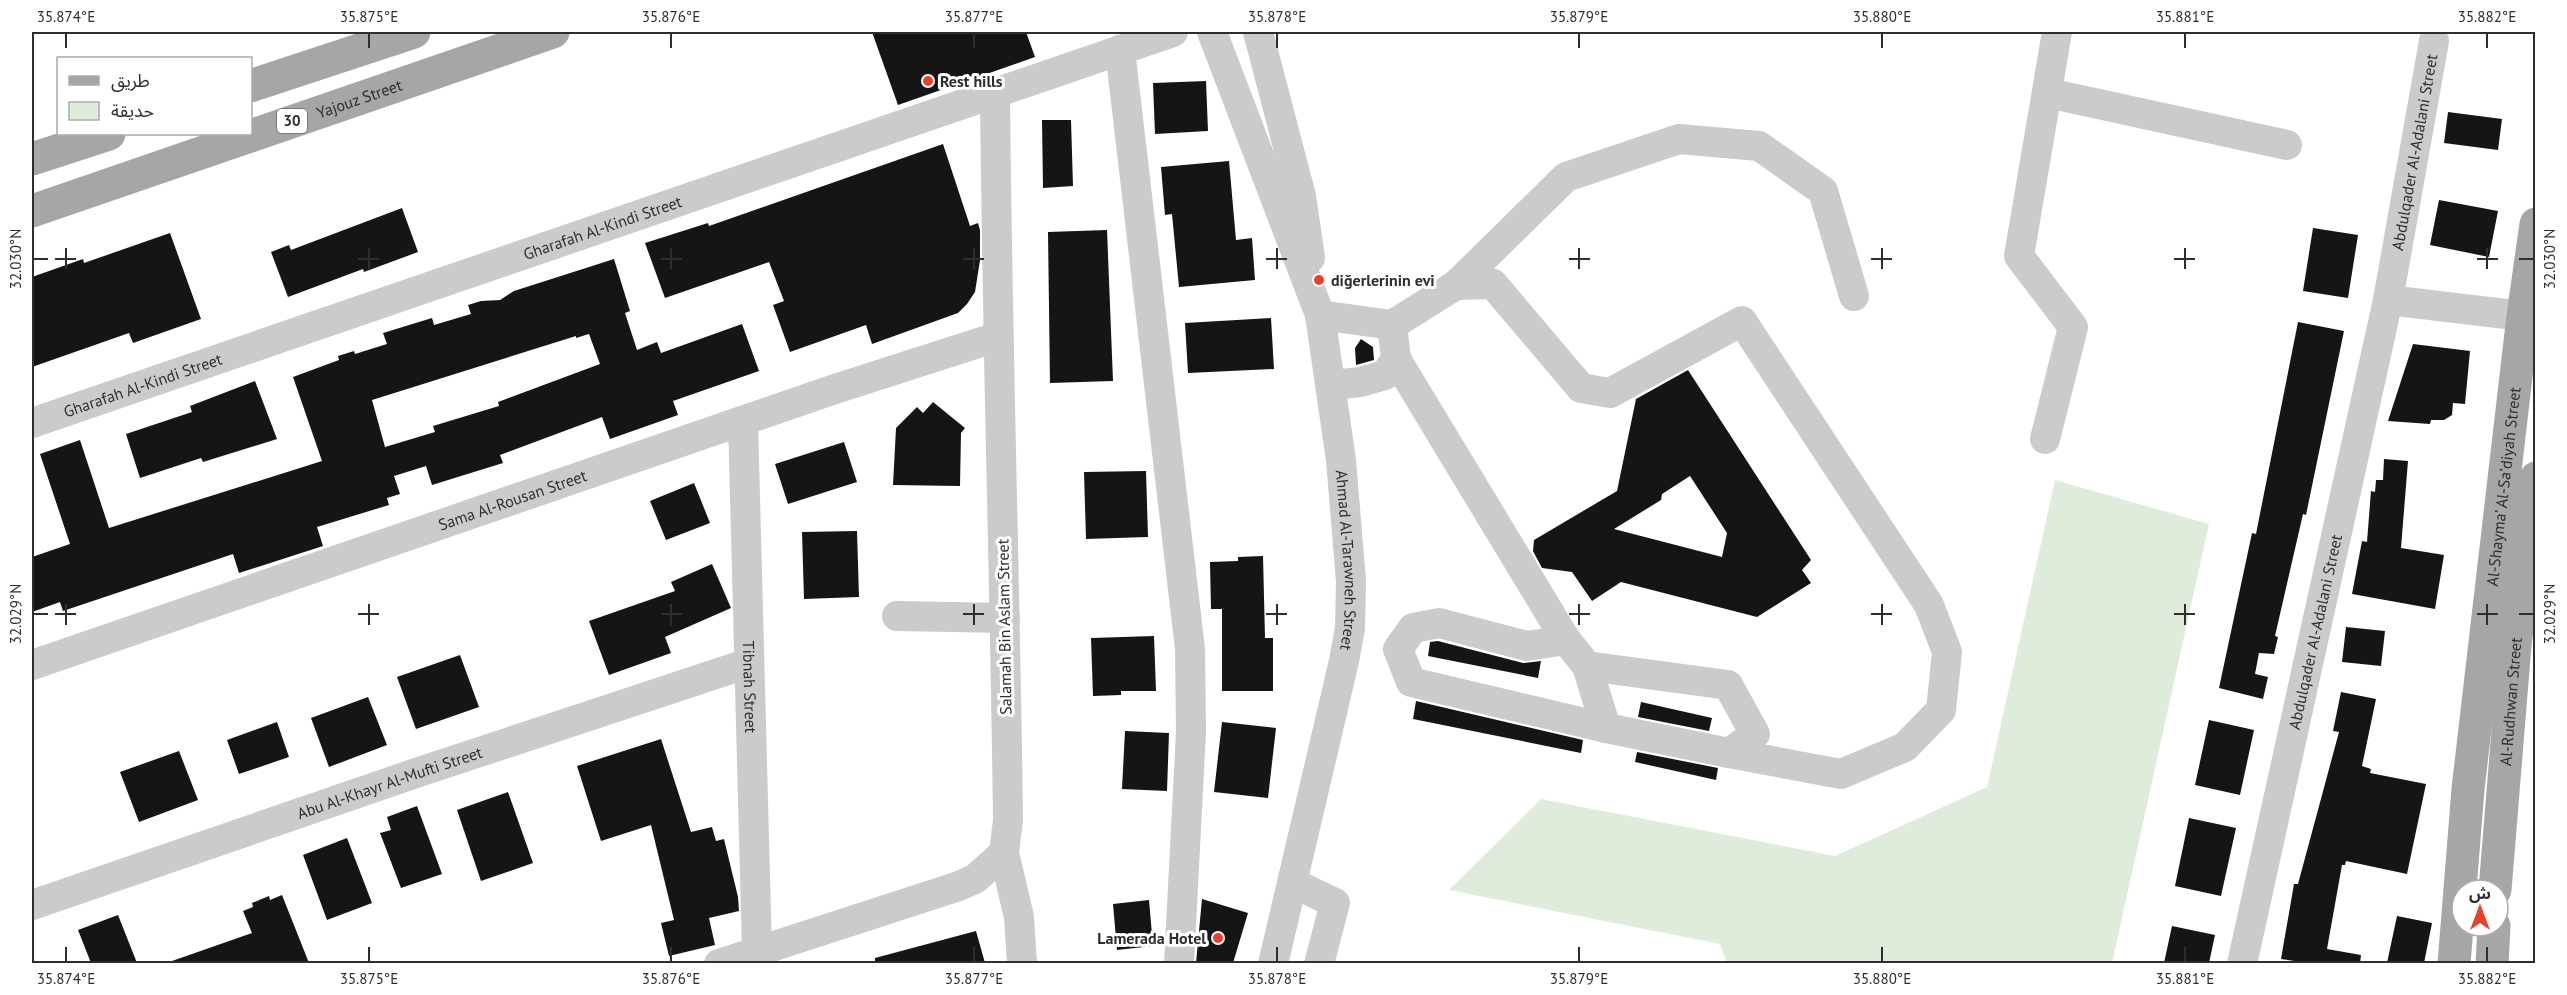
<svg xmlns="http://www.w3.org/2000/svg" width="2567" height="995" font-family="'PT Sans','Noto Sans Arabic',sans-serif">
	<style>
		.green { fill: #e0ecdb }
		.building { fill: #151515; fill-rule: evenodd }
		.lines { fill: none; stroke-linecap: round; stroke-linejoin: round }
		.minor { stroke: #cbcbcb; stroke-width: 30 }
		.major { stroke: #a6a6a6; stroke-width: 33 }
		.ticks { fill: none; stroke: #2e2e2e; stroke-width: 2 }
		.poi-dot { fill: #e9412b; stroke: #fff; stroke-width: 2 }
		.labels { text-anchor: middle; stroke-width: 6; stroke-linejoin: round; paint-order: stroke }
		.shield { fill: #fff; stroke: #6d6d6d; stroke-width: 1.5 }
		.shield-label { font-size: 15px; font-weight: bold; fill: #2e2e2e }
		.poi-label { font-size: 16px; font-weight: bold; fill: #2e2e2e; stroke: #fff; text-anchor: start }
		.street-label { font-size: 16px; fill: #2e2e2e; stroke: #fff }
		.neatline { fill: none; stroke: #2e2e2e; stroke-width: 2 }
		.ticks-label { font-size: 15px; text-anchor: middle; fill: #2e2e2e }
	</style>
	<rect width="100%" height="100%" fill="#fff"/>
	<path class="green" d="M2055,480L2209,524L2112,963H1727L1720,944L1449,890L1541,799L1835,856L1987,787Z"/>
	<path class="building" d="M872,32H1026L1035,57L898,105Z
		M1206,81L1208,131L1155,134L1153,83Z
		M2448,112L2502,119L2498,150L2444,143Z
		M1042,120H1071L1073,186L1043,188Z
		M943,144L970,226L978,223L980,230V260L975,292L967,304L958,313L872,344L866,325L790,352L773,305L784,301L769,262L665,298L645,243L708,223L709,226Z
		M1229,161L1236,240L1252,238L1255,280L1179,287L1172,214L1165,215L1161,167Z
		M2439,200L2498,211L2489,257L2430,245Z
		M402,208L418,252L364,272L363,269L288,297L271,252L289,245L291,250Z
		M2313,228L2358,235L2348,298L2303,291Z
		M1107,230L1113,381L1050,383L1048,232Z
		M170,233L201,319L133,343L129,333L32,367V277L83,259L84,263Z
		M614,259L630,311L625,313L637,350L657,342L661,353L742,324L759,371L673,401L678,415L610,439L602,417L500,455L503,463L432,485L426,466L394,476L400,494L387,498L389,505L317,527L323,546L239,573L233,554L63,611L60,602L32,612V557L70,544L40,454L80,440L109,528L322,461L293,377L339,360L338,356L354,351L355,354L387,344L383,333L432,318L434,325L471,314L468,305L481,301L500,300L514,291ZM589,334L600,364L498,402L499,406L433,426L435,432L385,447L372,400L576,336V338Z
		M1271,318L1274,369L1188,373L1185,323Z
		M2298,322L2344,331L2306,515L2303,514L2275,636L2278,637L2274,654L2259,653L2255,674L2268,677L2263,699L2219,688L2252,533L2256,534Z
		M1361,339L1373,347L1374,360L1356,365L1355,348Z
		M2413,344L2470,351L2465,404L2453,403L2452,415L2444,420H2431L2430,424L2388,421Z
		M1688,370L1811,560L1802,570L1811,583L1757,617L1621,582L1592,601L1572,572L1542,568L1533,551L1534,540L1617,491L1636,399ZM1690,476L1727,533L1722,557L1614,529L1661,500L1662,494Z
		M255,381L277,439L203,462L201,458L140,478L126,434L192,412L190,406Z
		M933,402L965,428L961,433L960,486L893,485L896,428L917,407L923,413Z
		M844,442L857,482L788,504L775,464Z
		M2384,459L2408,461L2401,548L2444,555L2435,609L2352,594L2362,541L2367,542L2371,491L2375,492L2376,480H2383Z
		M1146,471L1148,537L1086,539L1084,472Z
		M694,483L710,523L666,540L650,501Z
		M857,531L859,597L804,599L802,532Z
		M1263,556L1265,638H1273V691H1222V609H1211L1210,562L1238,561V557Z
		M712,564L731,608L665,637L671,653L609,675L589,621L675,591L671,582Z
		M2346,627L2385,631L2381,666L2342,662Z
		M1154,636L1156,691H1121V695L1093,696L1091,638Z
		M1438,641L1523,663L1541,661L1538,678L1428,656L1430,642Z
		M460,655L479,707L416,729L397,677Z
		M2341,692L2376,699L2362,766L2371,769L2370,773L2426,784L2407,874L2346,861L2345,865H2342L2327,949L2361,955L2360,963H2308L2281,959L2294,884H2298L2339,732L2333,731Z
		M368,697L387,745L329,767L311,718Z
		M1416,701L1583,740L1581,753L1413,719Z
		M1641,702L1712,718L1709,731L1638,717Z
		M2209,720L2254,730L2240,795L2195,785Z
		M277,722L289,757L239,774L227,740Z
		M1222,722L1276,728L1268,798L1214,792Z
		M1125,731L1169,733L1167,791L1122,789Z
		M661,739L691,832L712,827L716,841L724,839L738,897L739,911L709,918L715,945L669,956L661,923L674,920L651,825L601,841L577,766Z
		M179,751L198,800L139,822L120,772Z
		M1637,752L1718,768L1716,780L1635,762Z
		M508,792L533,863L481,881L457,810Z
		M417,806L442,874L401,888L380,833L391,830L387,817Z
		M2189,818L2236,828L2221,896L2175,886Z
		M347,838L372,903L327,920L303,855Z
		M282,895L309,963H172V961L252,933L243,911L253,907L252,903L269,896L270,900Z
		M1202,899L1248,913L1233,963H1196Z
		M1149,900L1153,946L1117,950L1113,904Z
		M118,915L137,963H91L78,930Z
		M2397,916L2432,923L2424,963H2387Z
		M2172,926L2215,935L2209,963H2164Z
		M976,931L985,963H875V958Z"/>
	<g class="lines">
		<g class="minor">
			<path id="s1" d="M1212,32L1320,315L1341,460L1351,581L1350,628L1344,661L1273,964"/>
			<path d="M1258,32L1301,196L1310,258"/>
			<path d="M1120,50L1190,649L1191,732L1179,964"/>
			<path d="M2048,93L2287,145"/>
			<path d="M1456,285L1493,284L1581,388L1610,393L1742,321L1929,605L1947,652L1941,710L1905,747L1841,774L1729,753"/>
			<path d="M2388,300L2523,316"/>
			<path d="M1320,315L1392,325L1396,359L1385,375L1360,382L1331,385"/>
			<path d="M1392,325L1456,285L1566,177L1679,139L1759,146L1823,191L1854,296"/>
			<path d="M1396,359L1566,640L1587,666L1606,728"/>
			<path id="s2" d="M743,421L757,952"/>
			<path id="s3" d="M32,423L1173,32"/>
			<path d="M2045,439L2073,327L2019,256L2057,32"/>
			<path d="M897,616L1005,618"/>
			<path d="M1566,640L1527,646L1439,623L1413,628L1398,649L1411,682L1606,728L1729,753L1755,734L1728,685L1587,666"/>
			<path id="s4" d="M32,665L832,390L997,337"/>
			<path d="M1004,853L1019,917L1022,964"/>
			<path d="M1293,883L1335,903L1319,964"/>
			<path id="s5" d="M32,905L419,772L749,663"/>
			<path d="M719,964L959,886L975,879L1004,853L1008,820C1005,578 997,335 995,93"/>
			<path id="s6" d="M2242,964L2388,300L2434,41"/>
		</g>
		<g class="major">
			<path d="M250,86L414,32"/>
			<path d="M32,159L109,134"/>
			<path id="s7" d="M32,211L553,32"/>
			<path id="s8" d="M2495,890L2515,645L2536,478"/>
			<path id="s9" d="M2454,964L2468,789L2523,316L2536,224"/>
			<path d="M2492,964L2494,926"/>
		</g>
	</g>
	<path class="ticks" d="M66,33V48M369,33V48M671,33V48M974,33V48M1277,33V48M1579,33V48M1882,33V48M2185,33V48M2487,33V48M66,248V269M369,248V269M671,248V269M974,248V269M1277,248V269M1579,248V269M1882,248V269M2185,248V269M2487,248V269M33,259H48M55,259H76M358,259H379M661,259H682M963,259H984M1266,259H1287M1569,259H1590M1871,259H1892M2174,259H2195M2477,259H2498M2519,259H2534M66,604V625M369,604V625M671,604V625M974,604V625M1277,604V625M1579,604V625M1882,604V625M2185,604V625M2487,604V625M33,614H48M55,614H76M358,614H379M661,614H682M963,614H984M1266,614H1287M1569,614H1590M1871,614H1892M2174,614H2195M2477,614H2498M2519,614H2534M66,947V962M369,947V962M671,947V962M974,947V962M1277,947V962M1579,947V962M1882,947V962M2185,947V962M2487,947V962"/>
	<g class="poi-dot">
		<circle cx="928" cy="81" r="6"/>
		<circle cx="1319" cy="280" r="6"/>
		<circle cx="1218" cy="938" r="6"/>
	</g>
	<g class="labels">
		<rect class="shield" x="277" y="109" width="30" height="24" rx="4.5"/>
		<g class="shield-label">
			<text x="292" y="126">30</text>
		</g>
		<g class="poi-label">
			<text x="940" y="87">Rest hills</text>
			<text x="1331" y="286">diğerlerinin evi</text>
			<text x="1206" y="944" text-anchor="end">Lamerada Hotel</text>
		</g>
		<g class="street-label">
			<text dy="6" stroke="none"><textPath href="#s7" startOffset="346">Yajouz Street</textPath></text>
			<text dy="6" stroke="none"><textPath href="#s6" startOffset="830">Abdulqader Al-Adalani Street</textPath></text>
			<text dy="6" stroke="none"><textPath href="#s3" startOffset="603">Gharafah Al-Kindi Street</textPath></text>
			<text dy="6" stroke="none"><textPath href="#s3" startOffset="117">Gharafah Al-Kindi Street</textPath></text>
			<text dy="6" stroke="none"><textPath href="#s9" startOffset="480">Al-Shayma’ Al-Sa’diyah Street</textPath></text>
			<text dy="6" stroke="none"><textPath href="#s4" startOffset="508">Sama Al-Rousan Street</textPath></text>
			<text dy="6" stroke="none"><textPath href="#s1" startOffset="550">Ahmad Al-Tarawneh Street</textPath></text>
			<text transform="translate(1004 627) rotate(-91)" y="6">Salamah Bin Aslam Street</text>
			<text dy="6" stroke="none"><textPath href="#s6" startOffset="340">Abdulqader Al-Adalani Street</textPath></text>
			<text dy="6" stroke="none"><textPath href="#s2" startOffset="266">Tibnah Street</textPath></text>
			<text dy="6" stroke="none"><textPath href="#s8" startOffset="189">Al-Rudhwan Street</textPath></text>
			<text dy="6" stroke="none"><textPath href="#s5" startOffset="378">Abu Al-Khayr Al-Mufti Street</textPath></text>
		</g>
	</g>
	<rect width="2567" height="995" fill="none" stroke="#ffffff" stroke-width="66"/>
	<rect x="57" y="57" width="195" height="78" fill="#ffffff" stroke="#ababab" stroke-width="1.5"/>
	<rect x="69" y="76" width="30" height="9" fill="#a6a6a6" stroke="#ababab" stroke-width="1.5"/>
	<text x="111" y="87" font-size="18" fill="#2e2e2e">طريق</text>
	<rect x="69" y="102" width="30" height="18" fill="#e0ecdb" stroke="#ababab" stroke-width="1.5"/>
	<text x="111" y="117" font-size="18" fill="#2e2e2e">حديقة</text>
	<g transform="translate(2480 908)"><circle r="28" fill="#ffffff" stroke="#ababab" stroke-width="1.5"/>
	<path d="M0-4.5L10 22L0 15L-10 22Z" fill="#e9412b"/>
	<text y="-9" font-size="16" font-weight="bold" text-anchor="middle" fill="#2e2e2e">ش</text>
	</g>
	<rect x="33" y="33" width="2501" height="929" class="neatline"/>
	<g class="ticks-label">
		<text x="66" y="22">35.874°E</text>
		<text x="369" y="22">35.875°E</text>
		<text x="671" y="22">35.876°E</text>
		<text x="974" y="22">35.877°E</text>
		<text x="1277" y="22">35.878°E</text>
		<text x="1579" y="22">35.879°E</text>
		<text x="1882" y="22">35.880°E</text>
		<text x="2185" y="22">35.881°E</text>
		<text x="2487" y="22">35.882°E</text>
		<text transform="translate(16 259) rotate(-90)" y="5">32.030°N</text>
		<text transform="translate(2550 259) rotate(-90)" y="5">32.030°N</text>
		<text transform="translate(16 614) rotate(-90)" y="5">32.029°N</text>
		<text transform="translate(2550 614) rotate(-90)" y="5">32.029°N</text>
		<text x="66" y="984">35.874°E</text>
		<text x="369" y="984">35.875°E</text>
		<text x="671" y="984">35.876°E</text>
		<text x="974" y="984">35.877°E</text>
		<text x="1277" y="984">35.878°E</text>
		<text x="1579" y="984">35.879°E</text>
		<text x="1882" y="984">35.880°E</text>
		<text x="2185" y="984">35.881°E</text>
		<text x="2487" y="984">35.882°E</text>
	</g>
</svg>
